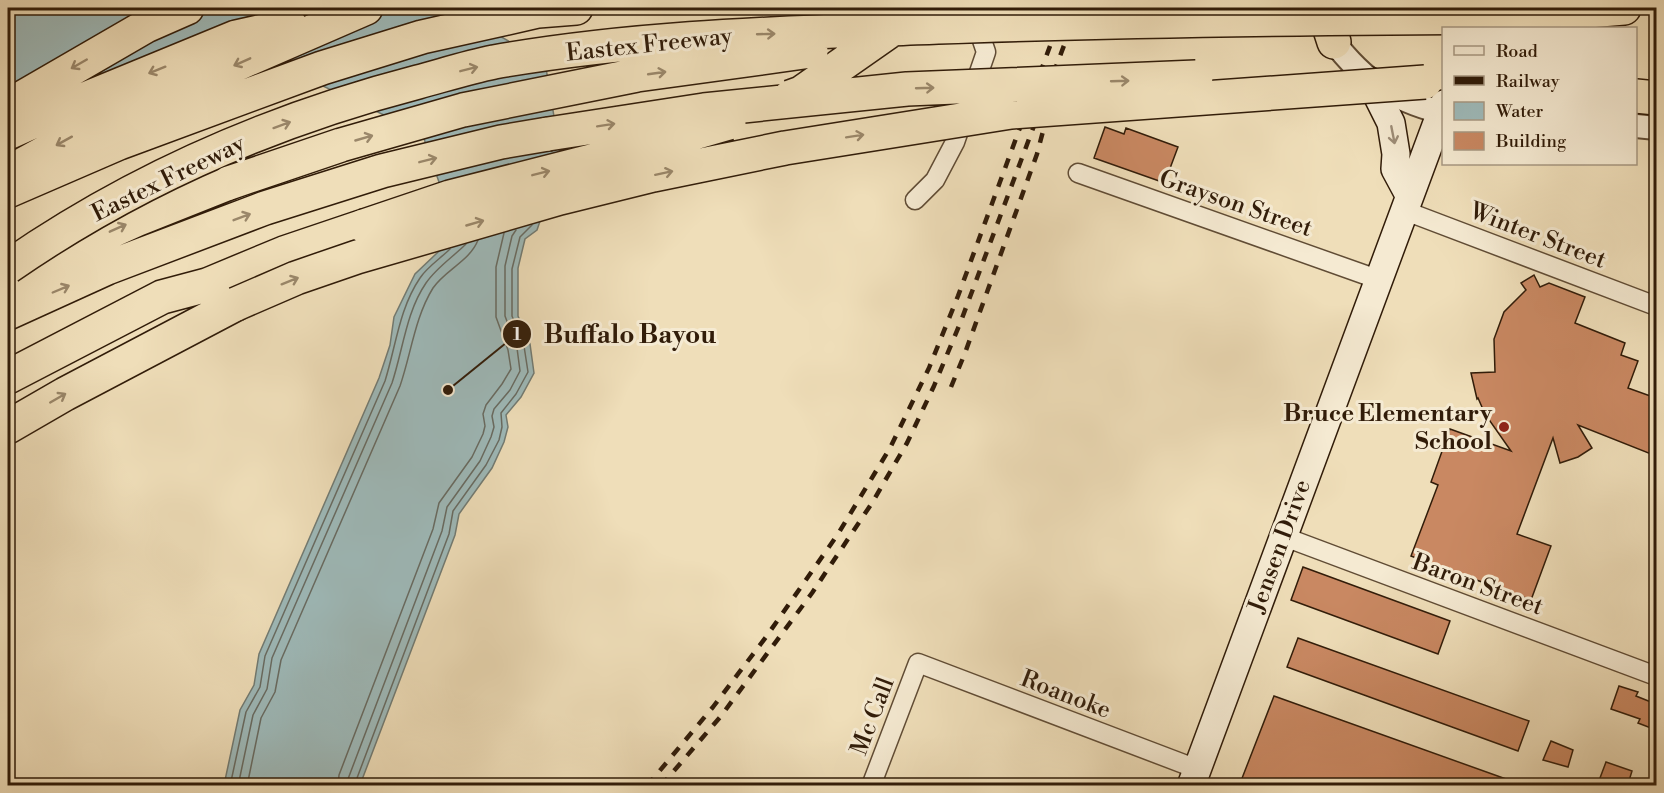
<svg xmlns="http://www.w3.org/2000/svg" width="1664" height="793" font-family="'Libre Bodoni',serif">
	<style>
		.water { fill: #9ebaba; stroke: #727b73; stroke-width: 1.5 }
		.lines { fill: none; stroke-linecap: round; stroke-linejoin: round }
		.shore { stroke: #686b62; stroke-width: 1.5 }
		.building { fill: #c98862; stroke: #311c09; stroke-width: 1.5 }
		.minor-casing { stroke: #604c35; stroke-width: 21 }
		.tertiary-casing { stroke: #604c35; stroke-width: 26 }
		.secondary-casing { stroke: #311c09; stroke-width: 30 }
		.motorway-casing { stroke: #311c09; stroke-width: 36 }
		.minor { stroke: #f5ead2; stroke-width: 18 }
		.tertiary { stroke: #f5ead2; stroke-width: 22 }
		.secondary { stroke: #f5ead2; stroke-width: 27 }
		.motorway { stroke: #efdeb9; stroke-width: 33 }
		.rail { stroke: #311c09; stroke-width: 4.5; stroke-dasharray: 10 10; stroke-linecap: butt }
		.motorway-bridge-casing { stroke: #311c09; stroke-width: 36; stroke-linecap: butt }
		.motorway-bridge { stroke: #efdeb9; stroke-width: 33 }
		.oneway { stroke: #9a876a }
		.oneway2 { stroke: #9d8d78 }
		.poi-dot { fill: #8f2418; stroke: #f5ead2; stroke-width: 2 }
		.labels { text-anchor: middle; stroke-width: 6; stroke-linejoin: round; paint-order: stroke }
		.street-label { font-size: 24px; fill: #311c09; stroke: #f5ead2 }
		.poi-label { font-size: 24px; font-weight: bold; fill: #311c09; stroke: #f5ead2; text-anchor: end }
		.leader { fill: none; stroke: #311c09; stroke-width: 2 }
		.callout-dot { fill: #311c09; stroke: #f5ead2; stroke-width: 2 }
		.mark-label { font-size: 18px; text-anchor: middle; font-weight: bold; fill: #fff }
		.callout-label { font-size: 26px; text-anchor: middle; font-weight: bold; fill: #311c09; stroke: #f5ead2; stroke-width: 6; stroke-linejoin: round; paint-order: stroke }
	</style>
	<rect width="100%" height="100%" fill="#efdeb9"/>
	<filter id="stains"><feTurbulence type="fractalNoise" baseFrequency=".00333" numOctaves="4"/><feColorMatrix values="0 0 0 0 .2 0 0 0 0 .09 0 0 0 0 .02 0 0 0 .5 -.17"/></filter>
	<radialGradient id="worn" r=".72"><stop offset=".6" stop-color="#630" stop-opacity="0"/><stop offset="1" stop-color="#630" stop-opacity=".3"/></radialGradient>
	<path class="water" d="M8,8H451L545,62L561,159L537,230L525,239L518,268V316L530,344L534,373L521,397L506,415L508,427L504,442L492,468L459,514L455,535L360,785H224L240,710L254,685L259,654L379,378L390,345L394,317L415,274L457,234L422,133L302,76L8,141Z"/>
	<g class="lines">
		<path class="shore" d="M230,786L246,712L260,687L265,656L385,381C396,346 399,309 420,278C427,267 441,258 450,249
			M238,786L253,715L267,689L272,658L392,383C403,350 406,312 426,283C436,268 454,256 466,244
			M247,786L261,718L275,692L281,660L400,386C411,354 415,317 433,288C445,270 470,261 478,240
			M338,786L339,775L433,529L439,503L472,457L483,434L485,426L483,414L486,405L502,384L511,369L508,350L496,317V267L504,233
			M347,786L348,779L442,531L447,507L480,461L491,437L494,427L492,416L494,409L510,390L520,371L517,348L505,316V266L512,236L516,230
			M354,786L449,534L453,511L486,465L499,440L502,427L501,413L516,394L528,372L524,346L512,316V269L520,237L532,225"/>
	</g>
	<path class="building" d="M1105,127L1124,134L1126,128L1178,147L1166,179L1163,178L1162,182L1094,158Z
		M1534,275L1540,287L1549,283L1585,297L1575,323L1625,343L1621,355L1638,361L1628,388L1656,398V456L1578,425L1592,448L1578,457L1560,463L1553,438L1517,534L1551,546L1531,600L1411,556L1438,485L1431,482L1450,429L1511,451L1485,414L1478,398L1477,399L1471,373L1495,372L1494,339L1504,312L1526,290L1521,283Z
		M1303,567L1450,621L1438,654L1291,600Z
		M1298,638L1529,721L1518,751L1287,667Z
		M1619,686L1638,692L1636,696L1656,704V730L1638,723L1640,719L1611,709Z
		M1274,696L1520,784L1519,786H1239Z
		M1551,741L1573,750L1568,767L1543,760Z
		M1606,762L1632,771L1628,784L1597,786Z"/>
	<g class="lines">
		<g class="minor-casing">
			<path id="minor" d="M1078,173L1377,279
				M915,200L935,180L955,142L986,52L971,8
				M1403,210L1656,306
				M1282,536L1656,676
				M871,786L918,663L1197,769"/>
		</g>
		<g class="tertiary-casing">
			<path id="tertiary" d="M1325,30C1359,78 1387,98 1444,113
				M1636,126L1656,128"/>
		</g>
		<g class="secondary-casing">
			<path id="secondary" d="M1370,81L1391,123L1396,154L1395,169L1409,195
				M1191,786L1444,104"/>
		</g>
		<g class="motorway-casing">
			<path id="motorway" d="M1323,8L1334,42
				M1517,17L1624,8
				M1636,96L1656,98
				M8,106L146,26L187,8
				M8,133L68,106L236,37L290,25
				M24,164L86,130L165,93L235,65L366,8
				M8,191L119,143L322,68L422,37L538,11L576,8
				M12,276L136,220L229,183
				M8,313L107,268L265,208L382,171L501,142L548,134
				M8,377L162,297L207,285L284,253L364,226
				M8,427L65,394L236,304"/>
		</g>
		<use href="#minor" class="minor"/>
		<use href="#tertiary" class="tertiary"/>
		<use href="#secondary" class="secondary"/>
		<use href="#motorway" class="motorway"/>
		<path class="rail" d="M951,387L965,353L1037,154L1052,97
			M647,786L713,707L766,637L838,534L890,448L929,368L958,296L1064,8
			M661,786L721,716L812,593L872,503L907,443L934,386L961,321L1078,8"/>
		<g class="motorway-bridge-casing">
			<path id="motorway-bridge" d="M790,97L801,93L894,28
				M548,134L704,110L907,89L1196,77
				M229,183L341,145L463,110L637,75L811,51
				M364,226L450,197L646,147L729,123
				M8,267C132,181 272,120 418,82C444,75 469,67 494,62C641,36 790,33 938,27C1131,20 1324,18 1517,17
				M236,304L296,278L357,257L560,198L653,175L785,148L1011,112L1425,82"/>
		</g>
		<use href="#motorway-bridge" class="motorway-bridge"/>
	</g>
	<defs><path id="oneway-shaft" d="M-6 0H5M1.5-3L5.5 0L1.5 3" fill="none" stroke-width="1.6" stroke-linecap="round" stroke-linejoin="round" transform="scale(1.5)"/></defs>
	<g class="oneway">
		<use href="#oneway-shaft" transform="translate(766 34) rotate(-2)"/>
		<use href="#oneway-shaft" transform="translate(242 62) rotate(156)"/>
		<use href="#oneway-shaft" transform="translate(79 64) rotate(150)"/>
		<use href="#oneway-shaft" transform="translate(469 69) rotate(-14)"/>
		<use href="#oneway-shaft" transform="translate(157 70) rotate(158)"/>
		<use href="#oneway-shaft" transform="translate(657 73) rotate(-8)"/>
		<use href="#oneway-shaft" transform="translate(1120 81) rotate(-2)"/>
		<use href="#oneway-shaft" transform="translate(925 88) rotate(-2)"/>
		<use href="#oneway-shaft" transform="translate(282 125) rotate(-20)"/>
		<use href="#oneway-shaft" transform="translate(606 125) rotate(-9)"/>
		<use href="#oneway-shaft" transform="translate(855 136) rotate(-9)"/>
		<use href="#oneway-shaft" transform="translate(364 138) rotate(-16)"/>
		<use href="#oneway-shaft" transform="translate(64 141) rotate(151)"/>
		<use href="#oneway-shaft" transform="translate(428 160) rotate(-14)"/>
		<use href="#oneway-shaft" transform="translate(541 173) rotate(-14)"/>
		<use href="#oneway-shaft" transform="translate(664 173) rotate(-12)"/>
		<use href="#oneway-shaft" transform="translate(242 217) rotate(-21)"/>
		<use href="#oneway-shaft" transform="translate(475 223) rotate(-16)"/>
		<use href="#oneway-shaft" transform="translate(118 228) rotate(-24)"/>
		<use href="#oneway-shaft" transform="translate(290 281) rotate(-22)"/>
		<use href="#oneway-shaft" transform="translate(61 289) rotate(-23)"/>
		<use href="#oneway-shaft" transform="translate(58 398) rotate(-30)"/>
	</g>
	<use class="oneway2" href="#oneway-shaft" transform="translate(1393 135) rotate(79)"/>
	<circle class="poi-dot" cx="1504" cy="427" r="6"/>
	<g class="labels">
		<g class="street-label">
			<text transform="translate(649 44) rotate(-6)" y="8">Eastex Freeway</text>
			<text transform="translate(168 178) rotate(-26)" y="8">Eastex Freeway</text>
			<text transform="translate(1236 203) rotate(19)" y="8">Grayson Street</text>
			<text transform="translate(1538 235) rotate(21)" y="8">Winter Street</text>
			<text transform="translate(1279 546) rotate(-70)" y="8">Jensen Drive</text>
			<text transform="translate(1478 584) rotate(20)" y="8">Baron Street</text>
			<text transform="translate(1066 694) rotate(21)" y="8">Roanoke</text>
			<text transform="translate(872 716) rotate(-69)" y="8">Mc Call</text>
		</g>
		<g class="poi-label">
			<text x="1492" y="421">Bruce Elementary<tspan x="1492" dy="28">School</tspan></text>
		</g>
	</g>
	<path class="leader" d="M448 390L517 334"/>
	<g class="callout-dot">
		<circle cx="448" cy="390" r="6"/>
		<circle cx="517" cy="334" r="15"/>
	</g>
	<g class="mark-label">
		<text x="517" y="340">1</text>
	</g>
	<g class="callout-label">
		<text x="630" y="343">Buffalo Bayou</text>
	</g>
	<rect width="1664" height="793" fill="none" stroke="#efdeb9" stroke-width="30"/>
	<rect x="9" y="9" width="1646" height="775" fill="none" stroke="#311c09" stroke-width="3"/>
	<rect x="15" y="15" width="1634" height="763" fill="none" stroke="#311c09" stroke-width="1.5"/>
	<rect x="1442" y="27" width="195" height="138" fill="#f5ead2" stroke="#a79882" stroke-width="1.5"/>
	<rect x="1454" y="46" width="30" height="9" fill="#f5ead2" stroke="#a79882" stroke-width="1.5"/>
	<text x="1496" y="57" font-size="18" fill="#311c09">Road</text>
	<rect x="1454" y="76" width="30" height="9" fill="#311c09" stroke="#a79882" stroke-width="1.5"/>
	<text x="1496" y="87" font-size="18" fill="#311c09">Railway</text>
	<rect x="1454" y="102" width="30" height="18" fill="#9ebaba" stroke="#a79882" stroke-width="1.5"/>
	<text x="1496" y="117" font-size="18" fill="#311c09">Water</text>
	<rect x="1454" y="132" width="30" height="18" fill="#c98862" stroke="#a79882" stroke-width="1.5"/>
	<text x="1496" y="147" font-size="18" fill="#311c09">Building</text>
	<rect width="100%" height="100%" filter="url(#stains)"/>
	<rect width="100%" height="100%" fill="url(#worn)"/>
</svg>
